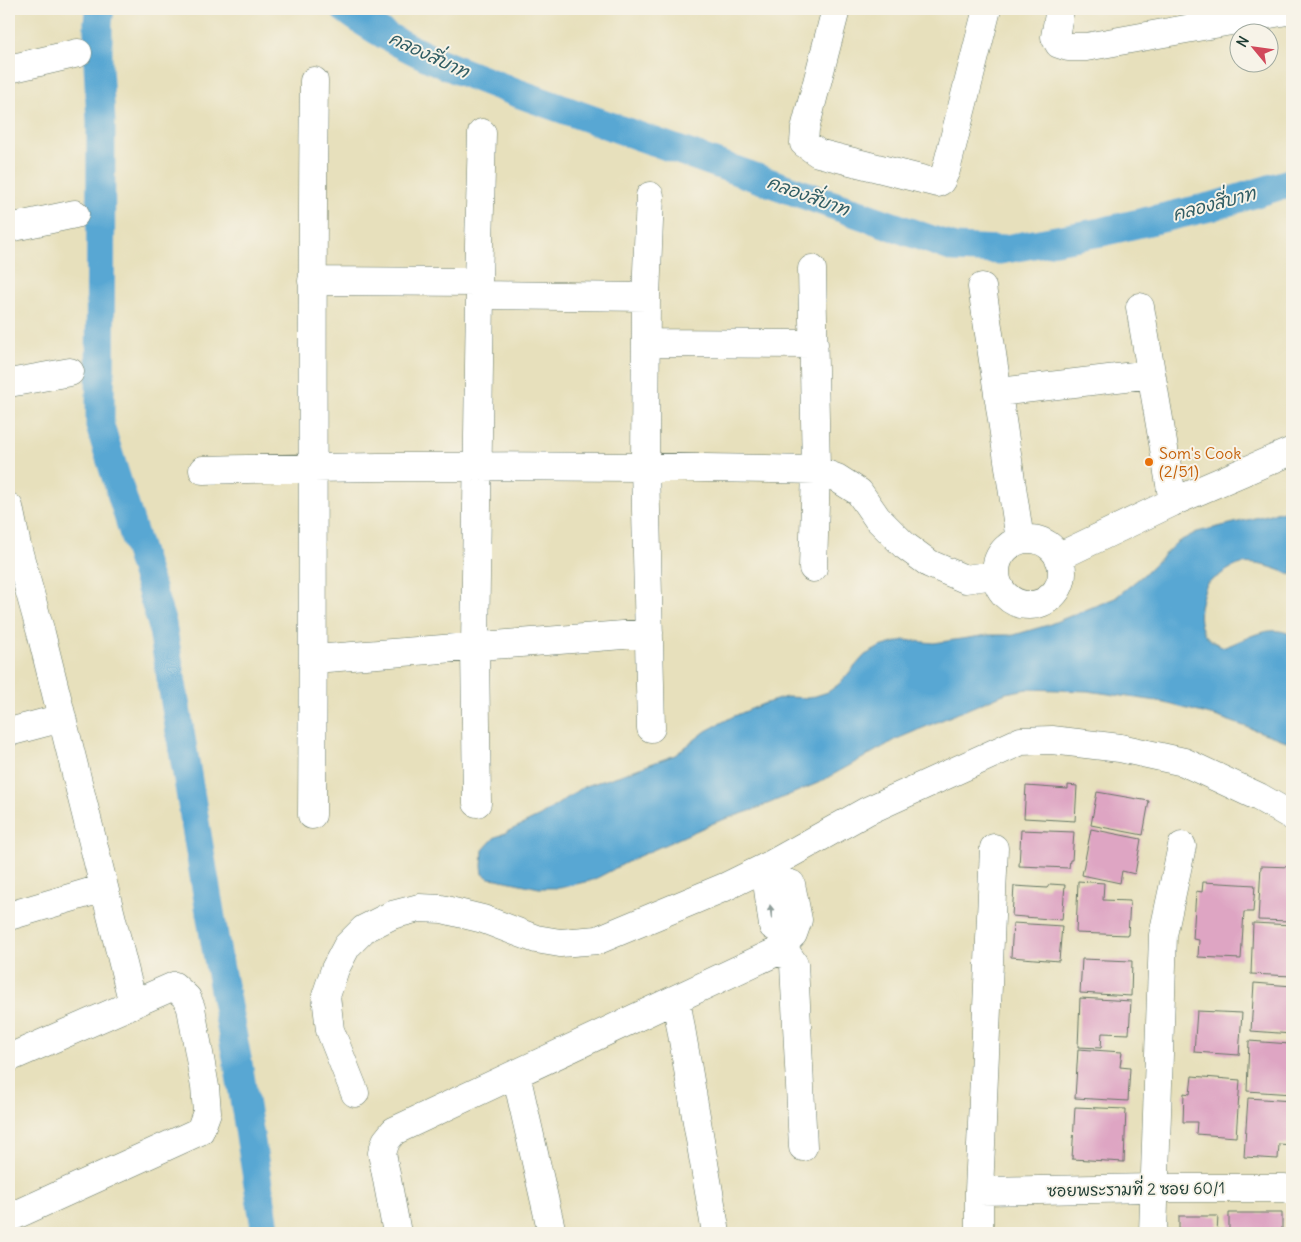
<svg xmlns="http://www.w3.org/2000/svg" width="1301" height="1242" font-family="Delius,'Playpen Sans Thai',sans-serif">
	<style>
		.water { fill: #59a7d3; stroke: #3c7284 }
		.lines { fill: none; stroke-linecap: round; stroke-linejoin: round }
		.canal { stroke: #59a7d3; stroke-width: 29 }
		.building { fill: #dea5c3 }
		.minor-casing { stroke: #657664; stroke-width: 29 }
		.minor { stroke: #fff; stroke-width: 28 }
		.oneway { fill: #8f9e9a }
		.food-dot { fill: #e8710a; stroke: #f7f3e8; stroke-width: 2 }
		.labels { text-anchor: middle; stroke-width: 4; stroke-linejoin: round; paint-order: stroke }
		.food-label { font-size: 16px; fill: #c56008; stroke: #f7f3e8; text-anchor: start }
		.street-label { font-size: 16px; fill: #1f3d34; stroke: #f7f3e8 }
		.water-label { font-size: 18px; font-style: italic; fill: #305d64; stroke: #f7f3e8 }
	</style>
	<rect width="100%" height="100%" fill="#f7f3e8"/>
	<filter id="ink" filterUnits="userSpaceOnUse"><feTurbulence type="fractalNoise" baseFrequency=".02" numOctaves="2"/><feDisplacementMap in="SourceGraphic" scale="10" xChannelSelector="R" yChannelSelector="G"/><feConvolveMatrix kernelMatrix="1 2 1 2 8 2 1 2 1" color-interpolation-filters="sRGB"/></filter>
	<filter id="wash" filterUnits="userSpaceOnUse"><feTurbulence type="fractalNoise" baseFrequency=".0096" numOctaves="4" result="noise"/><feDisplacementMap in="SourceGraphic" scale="20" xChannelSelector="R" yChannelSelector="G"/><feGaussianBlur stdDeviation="1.12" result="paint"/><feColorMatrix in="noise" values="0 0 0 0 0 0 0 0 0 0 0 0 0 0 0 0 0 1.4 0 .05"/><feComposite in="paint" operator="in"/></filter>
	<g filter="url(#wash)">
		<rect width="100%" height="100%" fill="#e7e0bc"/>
		<path class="water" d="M1292,509V575C1277,569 1255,560 1238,565C1228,568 1217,578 1207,583C1197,610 1192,637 1225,647C1247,639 1269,623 1292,635V743L1218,717L1157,701L1088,691L1027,689L1006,693L899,738L818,783L753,810L716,822L637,857L593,880L560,888H539L497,879L489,878L483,874L482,866L483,850L494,838L540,816L585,786L618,776L675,755L706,731L732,717L763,704L786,697L809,698L828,692L839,684L865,655L880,647L904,640L934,643L988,635H1014L1048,625L1115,598L1142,576L1176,543L1197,532Z"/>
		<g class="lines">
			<path class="canal" d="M100,9L98,22V64L101,123L100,426L162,624L216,948L239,1069L266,1233
				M345,9C413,60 500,86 579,115C703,160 829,203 954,248L1000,250L1101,232L1214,206L1292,182"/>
		</g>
		<g id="blocks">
			<path class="building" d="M1068,785L1077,786L1075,821L1024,818L1026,786L1068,789Z
				M1097,792L1149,801L1143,835L1091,825Z
				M1091,829L1141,839L1135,874L1122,871L1120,883L1082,875Z
				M1021,830L1074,832L1072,860H1070L1069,868L1019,866Z
				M1261,866L1292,867V921L1258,920Z
				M1078,881L1104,883L1103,900L1130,901L1128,935L1076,933Z
				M1203,882L1255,885L1253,912H1244L1241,959L1198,957L1199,940L1193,939L1196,891L1202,892Z
				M1050,884L1065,885L1062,920L1012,916L1014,886L1047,888Z
				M1013,923L1062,926L1059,961L1011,957Z
				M1253,923L1292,925V976L1251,974Z
				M1082,959L1132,961L1131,996L1080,993Z
				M1254,983L1292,986V1034L1251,1031Z
				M1080,998L1131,1001L1129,1034L1102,1033L1101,1048L1078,1047Z
				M1197,1011L1242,1013L1239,1055L1194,1052Z
				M1249,1041L1290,1044L1289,1062H1292V1094L1247,1091Z
				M1078,1049L1122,1052L1120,1067L1130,1068L1128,1101L1075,1098Z
				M1192,1076L1240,1080L1236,1137L1196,1134L1197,1122H1183L1184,1093L1190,1094Z
				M1248,1098L1292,1101V1145L1279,1144L1278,1159L1244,1157Z
				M1075,1107L1126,1109L1124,1162L1072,1159Z
				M1229,1213H1282V1233H1229Z
				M1179,1216H1218L1217,1233H1179Z"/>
		</g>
	</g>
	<g filter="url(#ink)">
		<use href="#blocks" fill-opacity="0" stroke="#657664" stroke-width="1"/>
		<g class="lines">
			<g class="minor-casing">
				<path id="minor" d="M836,9L805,129L804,143L818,153L937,183L941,181L946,170L987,9
					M1060,9L1055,37L1059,44L1068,47H1086L1292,10
					M9,69L78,53
					M650,196L646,297L645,466L651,728
					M9,228L75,214
					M812,269L816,470L813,568
					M312,281L478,282
					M982,287L1020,540
					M480,295L646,297
					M1140,307L1173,502
					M646,343L814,344
					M9,383L70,372
					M999,392L1151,374
					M203,470C407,465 611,465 816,470L837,478L859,492L877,518L904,545L930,564L965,579L995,575
					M9,507L17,546L41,633L133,1004
					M996 572a33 33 0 1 1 66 0a33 33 0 1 1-66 0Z
					M1058,557L1173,502L1292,451
					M314,659L649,633
					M9,732L62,718
					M477,803L475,647L480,295L478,282L482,133
					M312,815C314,570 311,325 314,81
					M772,864L775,879L768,889L773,926L793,934
					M9,916L104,888
					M776,952L788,955L794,964L803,1147
					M676,999L716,1233
					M9,1058L174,986L187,998L191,1008L205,1087L207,1112L200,1131L9,1218
					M516,1074L552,1233
					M355,1093L330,1030L326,996L335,969L347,946L364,929L392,915L419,908L442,909L483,919L536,939L560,943L598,940L725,887L772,864L867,811L1021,741L1052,740L1120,748L1184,762L1259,797L1292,816
					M979,1191L1154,1188H1285L1292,1190
					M397,1233L382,1153L386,1141L394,1131L776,952L793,934L798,920L791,884L775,879
					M979,1233V1191L994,848
					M1153,1233L1163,935L1182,846"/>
			</g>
			<use href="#minor" class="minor"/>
		</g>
		<defs><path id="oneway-solid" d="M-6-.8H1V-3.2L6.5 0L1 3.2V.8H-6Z" transform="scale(1.25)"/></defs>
		<use class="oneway" href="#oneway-solid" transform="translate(771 912) rotate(-98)"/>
	</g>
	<circle class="food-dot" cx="1149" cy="462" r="5"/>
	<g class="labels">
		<g class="food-label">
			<text x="1159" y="459">Som's Cook<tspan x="1159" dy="18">(2/51)</tspan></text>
		</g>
		<g class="street-label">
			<text transform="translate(1136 1189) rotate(-1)" y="6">ซอยพระรามที่ 2 ซอย 60/1</text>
		</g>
		<g class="water-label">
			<text transform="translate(429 55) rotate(25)" y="6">คลองสี่บาท</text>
			<text transform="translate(808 196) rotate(20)" y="6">คลองสี่บาท</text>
			<text transform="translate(1214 204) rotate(-15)" y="6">คลองสี่บาท</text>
		</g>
	</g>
	<rect width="1301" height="1242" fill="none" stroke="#f7f3e8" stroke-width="30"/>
	<g transform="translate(1254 48) rotate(299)"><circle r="24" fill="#f7f3e8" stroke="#a1aaa0"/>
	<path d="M0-4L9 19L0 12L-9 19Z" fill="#d1495b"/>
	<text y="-8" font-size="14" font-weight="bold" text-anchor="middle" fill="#1f3d34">N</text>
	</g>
</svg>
